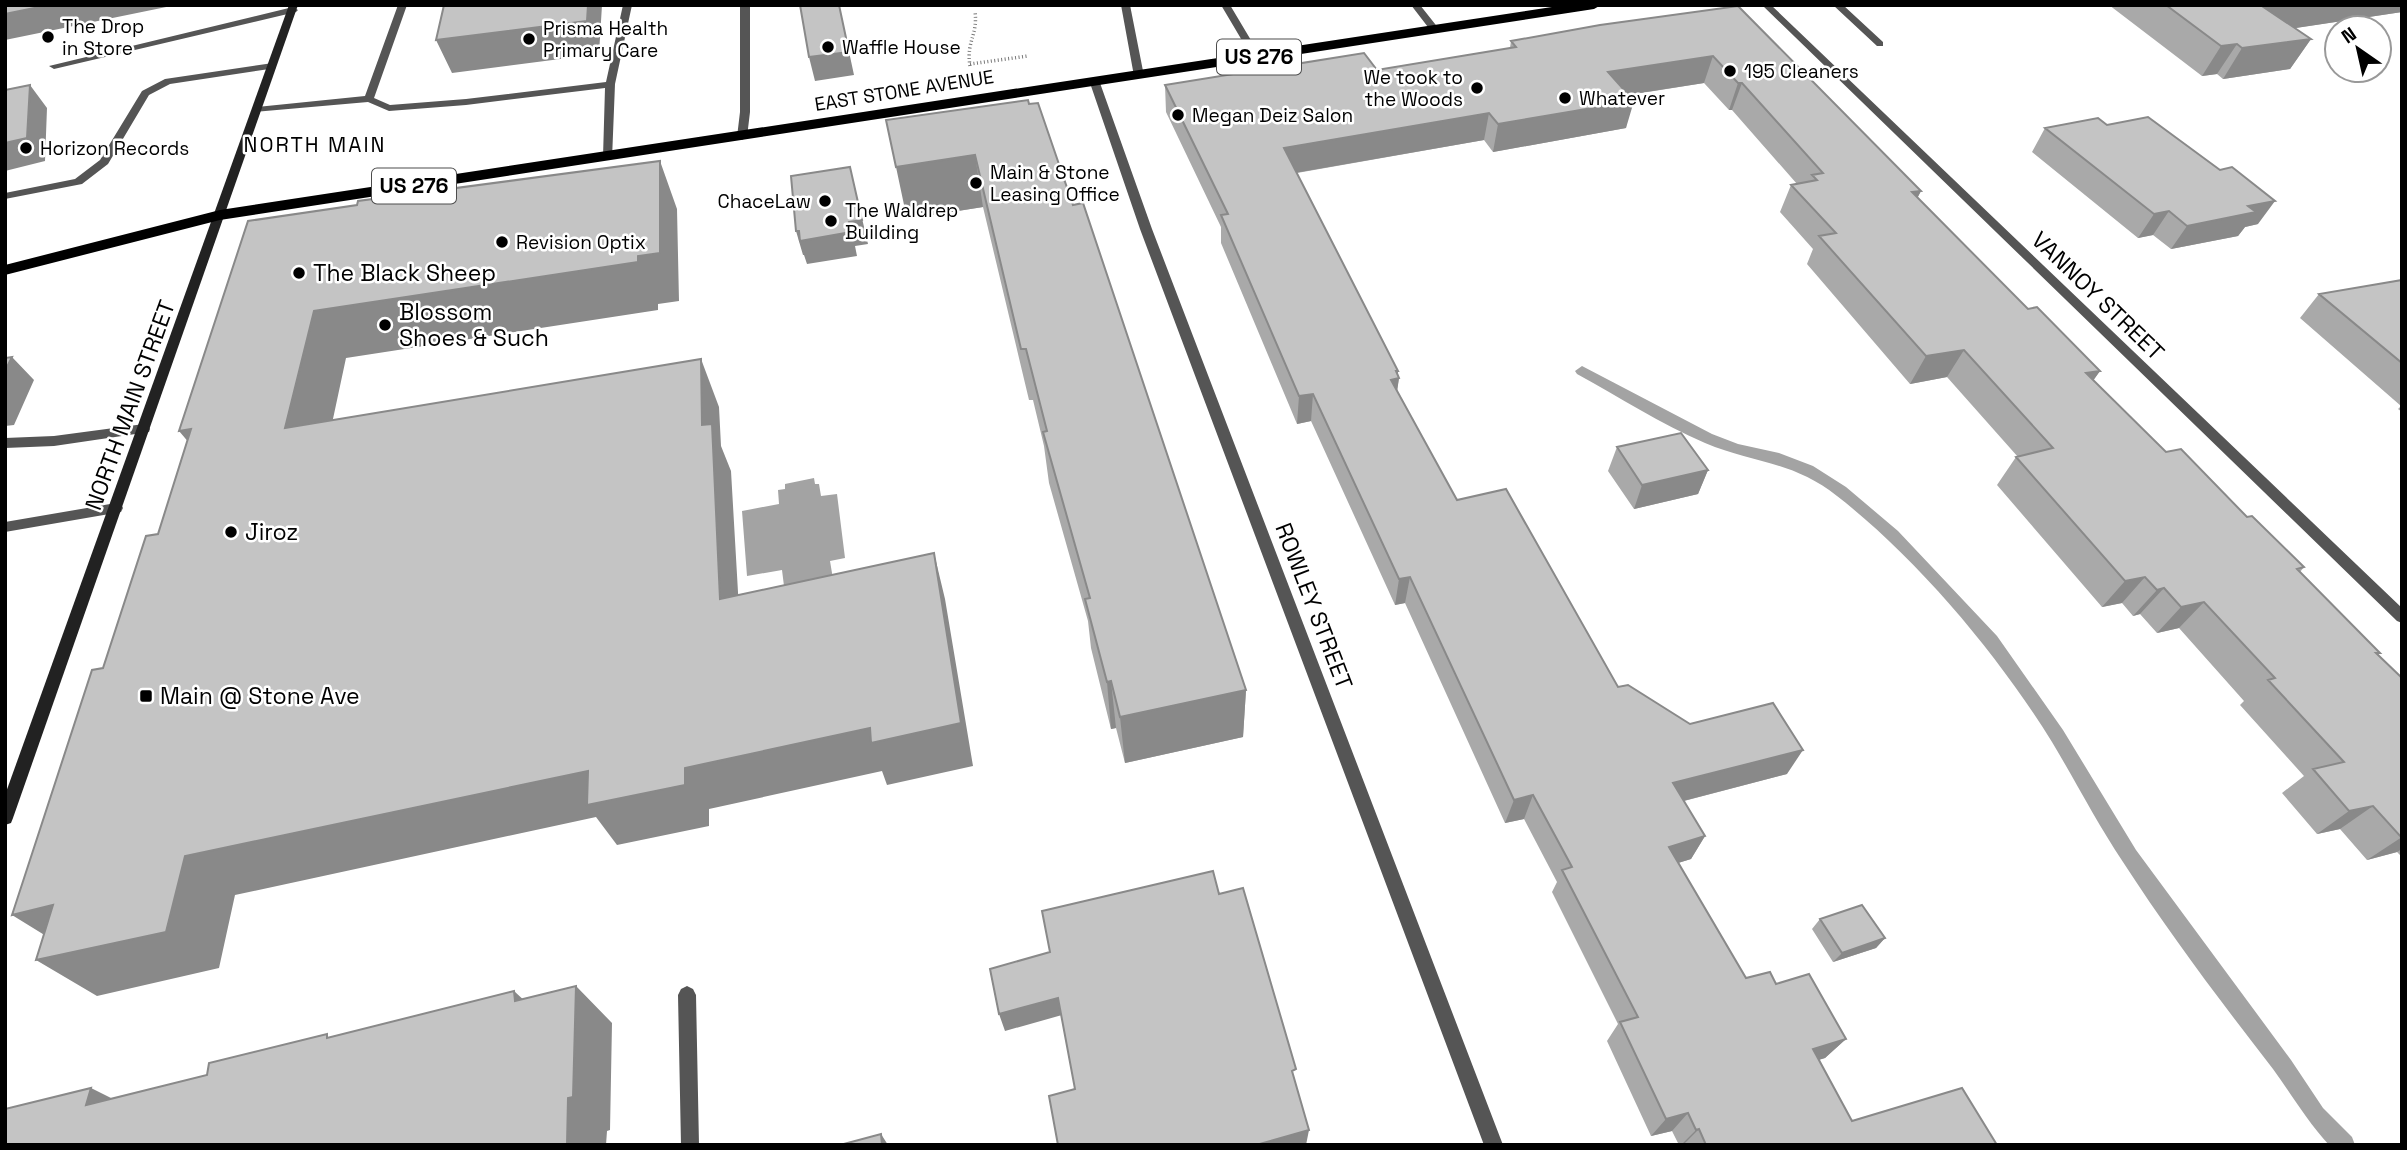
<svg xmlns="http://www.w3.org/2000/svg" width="2407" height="1150" font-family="'Space Grotesk',sans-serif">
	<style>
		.water { fill: #a3a3a3 }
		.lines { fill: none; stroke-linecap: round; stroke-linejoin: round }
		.stream { fill: #a3a3a3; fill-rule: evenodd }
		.path { stroke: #777; stroke-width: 3.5; stroke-dasharray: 1 2.5; stroke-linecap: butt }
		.lane { fill: #555; fill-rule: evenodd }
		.street { fill: #555; fill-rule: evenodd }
		.secondary { fill: #222; fill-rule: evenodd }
		.highway { fill: #000; fill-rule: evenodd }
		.wall { fill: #a9a9a9 }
		.shaded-wall { fill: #898989 }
		.building { fill: #c4c4c4; stroke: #898989; stroke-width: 2 }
		.poi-dot { fill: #000; stroke: #fff; stroke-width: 2.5 }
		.labels { text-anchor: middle; stroke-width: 5; stroke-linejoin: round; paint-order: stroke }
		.far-poi-label { font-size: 19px; fill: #000; stroke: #fff; text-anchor: start }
		.far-street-label { font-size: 19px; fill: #000; stroke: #fff }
		.shield { fill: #fff; stroke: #4c4c4c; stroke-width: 2 }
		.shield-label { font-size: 21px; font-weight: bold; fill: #000 }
		.far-neighbourhood-label { font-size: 21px; letter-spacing: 2px; fill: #000; stroke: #fff }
		.poi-label { font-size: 23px; fill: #000; stroke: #fff; text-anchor: start }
		.street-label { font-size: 23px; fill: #000; stroke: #fff }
	</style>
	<rect width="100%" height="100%" fill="#fff"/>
	<path class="water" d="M814,478L815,484H819L821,496L837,494L845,558L830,561L833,579L784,586L782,570L747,576L742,511L779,504L778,490L785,489V484Z"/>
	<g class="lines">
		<path class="stream" d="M1582,366L1712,434L1738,444L1779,453L1813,466L1846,487L1898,531L1997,636L2063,730L2136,850L2291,1060L2323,1108L2352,1137L2355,1145H2329C2307,1121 2292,1095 2273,1069C2221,1002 2169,933 2123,862C2097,823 2076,782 2052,742C1999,656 1918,559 1837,496C1793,461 1753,463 1705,443C1661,424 1619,397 1577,374L1575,371Z"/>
		<path class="path" d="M970,64L1028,56
			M970,66C966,41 978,36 975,11"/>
		<path class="lane" d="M398,5H407L374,98L390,105L466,99L606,82L623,5H632L615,84L612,159H604L603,157L605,88L466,105L389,111L368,102L253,112L252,110L257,107L365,96Z
			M740,5H750V112L747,137L742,140L737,137L740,112Z
			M1121,5H1130L1144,76L1142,78L1134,76Z
			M1221,5H1230L1261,57L1259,59H1253Z
			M1833,5H1843L1883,42V46H1877Z
			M293,7L298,10L296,12L54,69L49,66Z
			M273,63L276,64V68L170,84L149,95L108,164L82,184L5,199V193L75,179L100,160L142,91L165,79Z
			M144,424L149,426L150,429L149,432L54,446L5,448V438L54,436Z
			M116,503L121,504L123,508L121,512L5,532V522Z
			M687,986L693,989L696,995L699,1145H681L678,995L681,989Z"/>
		<path class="street" d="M1411,5H1420L1439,29L1437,31H1431Z
			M1762,5H1771L2402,608V623L2397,621Z
			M1095,80L1100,83L1152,229L1503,1145H1484L1140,229L1090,83Z"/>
		<path class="secondary" d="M289,5H298L13,818L11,823L5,825V795Z"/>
		<path class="highway" d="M1565,5H1601L1594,9L220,220L5,275V265L220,210Z"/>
	</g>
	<path class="wall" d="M2109,5H2402V12L2295,28L2311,39L2290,69L2223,79L2217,74L2202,76Z
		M1738,6L1921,191L1917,198L2028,309L2100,371L2093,380L2166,452L2247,517L2304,567L2300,572L2380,653L2378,655L2402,678V857L2397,852L2367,860L2340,829L2317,834L2282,793L2304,776L2240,705L2244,701L2179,628L2157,633L2140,614L2133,616L2122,603L2102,607L1997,485L2016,457H2018L1947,377L1910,384L1807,264L1813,249L1780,212L1791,185L1797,184L1732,110H1729L1704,83L1629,95L1626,128L1493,152L1484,140L1297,173L1398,371V375L1399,378L1397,390L1457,500L1618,687L1787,774L1684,801L1705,836L1691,859L1678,863L1746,978L1776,984L1846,1039L1825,1058L1818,1060L1852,1121L1997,1145H1679L1672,1131L1651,1136L1607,1041L1618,1024L1552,892L1557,882L1524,819L1505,823L1405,603L1395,605L1311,421L1297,424L1221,243V227L1166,112L1165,85L1377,70L1510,48L1511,41Z
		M1029,104L1073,205L1246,690L1243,737L1125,763L1116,728L1111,729L1091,648L1088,621L1049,483L1044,446L1033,400H1029L983,207L907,219Z
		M2045,128L2258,224L2245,227L2238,236L2171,249L2153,235L2138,238L2032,152Z
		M2402,280V412L2398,409L2401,406L2300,318L2319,294Z
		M1617,447L1708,470L1698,494L1634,509L1608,471Z
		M1820,919L1885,938L1876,948L1833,962L1812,929Z"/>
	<path class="shaded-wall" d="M49,5H176L5,40V14Z
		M588,5H602L599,54L452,73L436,40Z
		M839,5L854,75L815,81L809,57Z
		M2268,5H2402V12L2243,36L2262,6Z
		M2311,39L2290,69L2223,79L2242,48Z
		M2237,44L2217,74L2202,76L2221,46Z
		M1713,56L1704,83L1601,99L1608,72Z
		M1738,83H1742L1732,110H1729Z
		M30,85L47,108L45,161L5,171V143Z
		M1634,101L1626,128L1493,152L1498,124Z
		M1489,113L1484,140L1283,175L1284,148Z
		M975,155L983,207L907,219L896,167Z
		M660,161L677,209L679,301L658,304V310L346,358L321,475L285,428L314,311L638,256Z
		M850,167L868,244L855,246L857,256L807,264L804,255H803L796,231L849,222Z
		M1921,191L1907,218L1912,192Z
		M2275,201L2258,224L2245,227L2238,236L2171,249L2187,226L2248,206Z
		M2169,211L2153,235L2138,238L2154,214Z
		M1964,350L1947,377L1910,384L1926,356Z
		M12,357L34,380L14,425L5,426V371Z
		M701,359L719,407L721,446L731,471L741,644L720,599L702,425Z
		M1396,371H1398L1397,378H1399L1395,406L1391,380Z
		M2100,371L2081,398L2086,373Z
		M1313,394L1311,421L1297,424L1299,396Z
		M191,429L219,478L179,431Z
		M1708,470L1698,494L1634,509L1642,485Z
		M934,553L945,599L973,766L887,785L882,771L709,809V826L617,845L596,817L235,895L219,968L97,996L36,960L185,856L588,771L685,768Z
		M1410,577L1405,603L1395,605L1399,579Z
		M2145,577L2122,603L2102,607L2125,581Z
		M2164,588L2140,614L2133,616L2157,590Z
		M2204,602L2179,628L2157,633L2181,607Z
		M1111,681L1116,728L1111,729L1107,682Z
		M1246,690L1243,737L1125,763L1120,717Z
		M1803,750L1787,774L1660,807L1673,783Z
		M1533,795L1524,819L1505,823L1514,800Z
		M2373,806L2340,829L2317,834L2349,811Z
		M1705,836L1691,859L1655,870L1669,847Z
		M2402,837V849L2397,852L2367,860Z
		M53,905L72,952L12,915Z
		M1885,938L1876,948L1833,962L1842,953Z
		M576,986L612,1023L610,1130L607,1131L606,1145H567L568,1098Z
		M514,991L554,1028L515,1001Z
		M1058,998L1062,1015L1005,1031L999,1014Z
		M1846,1039L1825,1058L1793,1068L1813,1049Z
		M91,1088L157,1121L86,1105Z
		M1688,1113L1672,1131L1651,1136L1666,1119Z
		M1699,1129L1683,1145H1681L1696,1130Z
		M1309,1130L1306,1145H1256Z
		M881,1134L888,1145H882Z"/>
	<path class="building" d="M5,5H49L5,14Z
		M444,5H588L587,21L436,40Z
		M800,5H839L849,52L809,57Z
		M2166,5H2268L2262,6L2311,39L2242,48L2237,44L2221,46Z
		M1738,6L1921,191L1912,192L2028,309L2037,307L2100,371L2086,373L2166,452L2181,449L2247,517L2252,516L2304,567L2297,569L2380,653H2376L2402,678L2401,837L2373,806L2349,811L2313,769L2344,762L2268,680L2275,678L2204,602L2181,607L2164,588L2157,590L2145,577L2125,581L2016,457L2053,448L1964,350L1926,356L1819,236L1836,233L1791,185L1817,180L1812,175L1823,173L1742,83H1738L1713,56L1608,72L1634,101L1498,124L1489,113L1284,148L1398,371H1396L1399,378L1391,380L1457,500L1506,489L1618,687L1628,685L1690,724L1773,703L1803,750L1673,783L1705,836L1669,847L1746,978L1770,972L1776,984L1809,974L1846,1039L1813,1049L1852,1121L1962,1088L1997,1145H1706L1699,1129L1696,1130L1688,1113L1666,1119L1620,1022L1638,1017L1562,870L1572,867L1533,795L1514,800L1410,577L1399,579L1313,394L1299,396L1221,215L1228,214L1165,85L1364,53L1377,70L1516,47L1511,41L1600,25Z
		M30,85L27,138L5,143V90Z
		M1028,100L1029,104L1038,103L1073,205L1083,203L1246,690L1120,717L1111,681L1107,682L1085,599L1090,598L1043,432L1047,431L1026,349H1021L975,155L896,167L886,120Z
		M2148,117L2220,170L2232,167L2275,201L2248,206L2256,212L2187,226L2169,211L2154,214L2045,128L2098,118L2107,125Z
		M660,161V253L638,256V262L314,311L285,428L701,359L702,425L712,424L720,599L934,553L961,723L871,743L870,728L685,768V785L587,805L588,771L185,856L166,932L36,960L53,905L12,915L92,670L103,668L146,536L158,534L191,429L179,431L248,221L357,205L358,201Z
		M850,167L862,220L849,222L851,232L800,241L799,231H796L791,176Z
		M2402,280V363L2319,294Z
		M12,357L5,371V358Z
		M1681,433L1708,470L1642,485L1617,447Z
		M1213,871L1219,894L1243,888L1296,1069L1292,1071L1309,1130L1256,1145H1058L1049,1096L1075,1089L1058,998L999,1014L990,969L1050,952L1042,911Z
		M1862,905L1885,938L1842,953L1820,919Z
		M576,986L573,1097L568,1098L567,1145H5V1109L91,1088L86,1105L207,1075L209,1063L327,1034V1038L514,991L515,1001Z
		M881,1134L882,1145H840Z"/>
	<g class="poi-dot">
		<circle cx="48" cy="37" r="7"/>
		<circle cx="529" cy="39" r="7"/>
		<circle cx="828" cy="47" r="7"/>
		<circle cx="1730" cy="71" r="7"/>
		<circle cx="1477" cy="88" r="7"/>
		<circle cx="1565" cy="98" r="7"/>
		<circle cx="1178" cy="115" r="7"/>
		<circle cx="26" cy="148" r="7"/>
		<circle cx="976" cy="183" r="7"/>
		<circle cx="825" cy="201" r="7"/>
		<circle cx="831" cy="221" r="7"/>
		<circle cx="502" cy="242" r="7"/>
		<circle cx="299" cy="273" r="7"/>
		<circle cx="385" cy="325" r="7"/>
		<circle cx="231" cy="532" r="7"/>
		<rect x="139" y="689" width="14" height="14" rx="3.5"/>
	</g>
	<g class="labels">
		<g class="far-poi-label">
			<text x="62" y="33">The Drop<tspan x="62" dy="22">in Store</tspan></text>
			<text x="543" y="35">Prisma Health<tspan x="543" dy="22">Primary Care</tspan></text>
			<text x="842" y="54">Waffle House</text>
			<text x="1744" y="78">195 Cleaners</text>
			<text x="1463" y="84" text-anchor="end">We took to<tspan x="1463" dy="22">the Woods</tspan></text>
			<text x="1579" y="105">Whatever</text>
			<text x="1192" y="122">Megan Deiz Salon</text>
			<text x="40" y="155">Horizon Records</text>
			<text x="990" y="179">Main &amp; Stone<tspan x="990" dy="22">Leasing Office</tspan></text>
			<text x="811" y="208" text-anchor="end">ChaceLaw</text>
			<text x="845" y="217">The Waldrep<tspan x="845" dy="22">Building</tspan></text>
			<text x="516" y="249">Revision Optix</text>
		</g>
		<g class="far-street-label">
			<text transform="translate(904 90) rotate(-9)" y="7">EAST STONE AVENUE</text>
		</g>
		<g class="shield">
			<rect x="1217" y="39.5" width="84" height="35" rx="5"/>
			<rect x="372" y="168.5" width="84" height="35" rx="5"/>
		</g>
		<g class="shield-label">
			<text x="1259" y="64">US 276</text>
			<text x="414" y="193">US 276</text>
		</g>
		<g class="far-neighbourhood-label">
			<text x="315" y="152">NORTH MAIN</text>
		</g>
		<g class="poi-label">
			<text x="313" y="281">The Black Sheep</text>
			<text x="399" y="320">Blossom<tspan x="399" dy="26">Shoes &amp; Such</tspan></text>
			<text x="245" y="540">Jiroz</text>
			<text x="160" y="704">Main @ Stone Ave</text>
		</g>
		<g class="street-label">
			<text transform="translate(2098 296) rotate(44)" y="8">VANNOY STREET</text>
			<text transform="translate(130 405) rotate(-70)" y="8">NORTH MAIN STREET</text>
			<text transform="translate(1314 606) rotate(69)" y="8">ROWLEY STREET</text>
		</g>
	</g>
	<rect width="2407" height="1150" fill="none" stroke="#000000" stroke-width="14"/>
	<g transform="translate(2358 49) rotate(326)"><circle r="33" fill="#ffffff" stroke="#999999" stroke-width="2"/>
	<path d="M0-5L12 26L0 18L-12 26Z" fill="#000000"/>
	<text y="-10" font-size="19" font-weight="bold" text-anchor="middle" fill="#000000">N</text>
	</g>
</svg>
